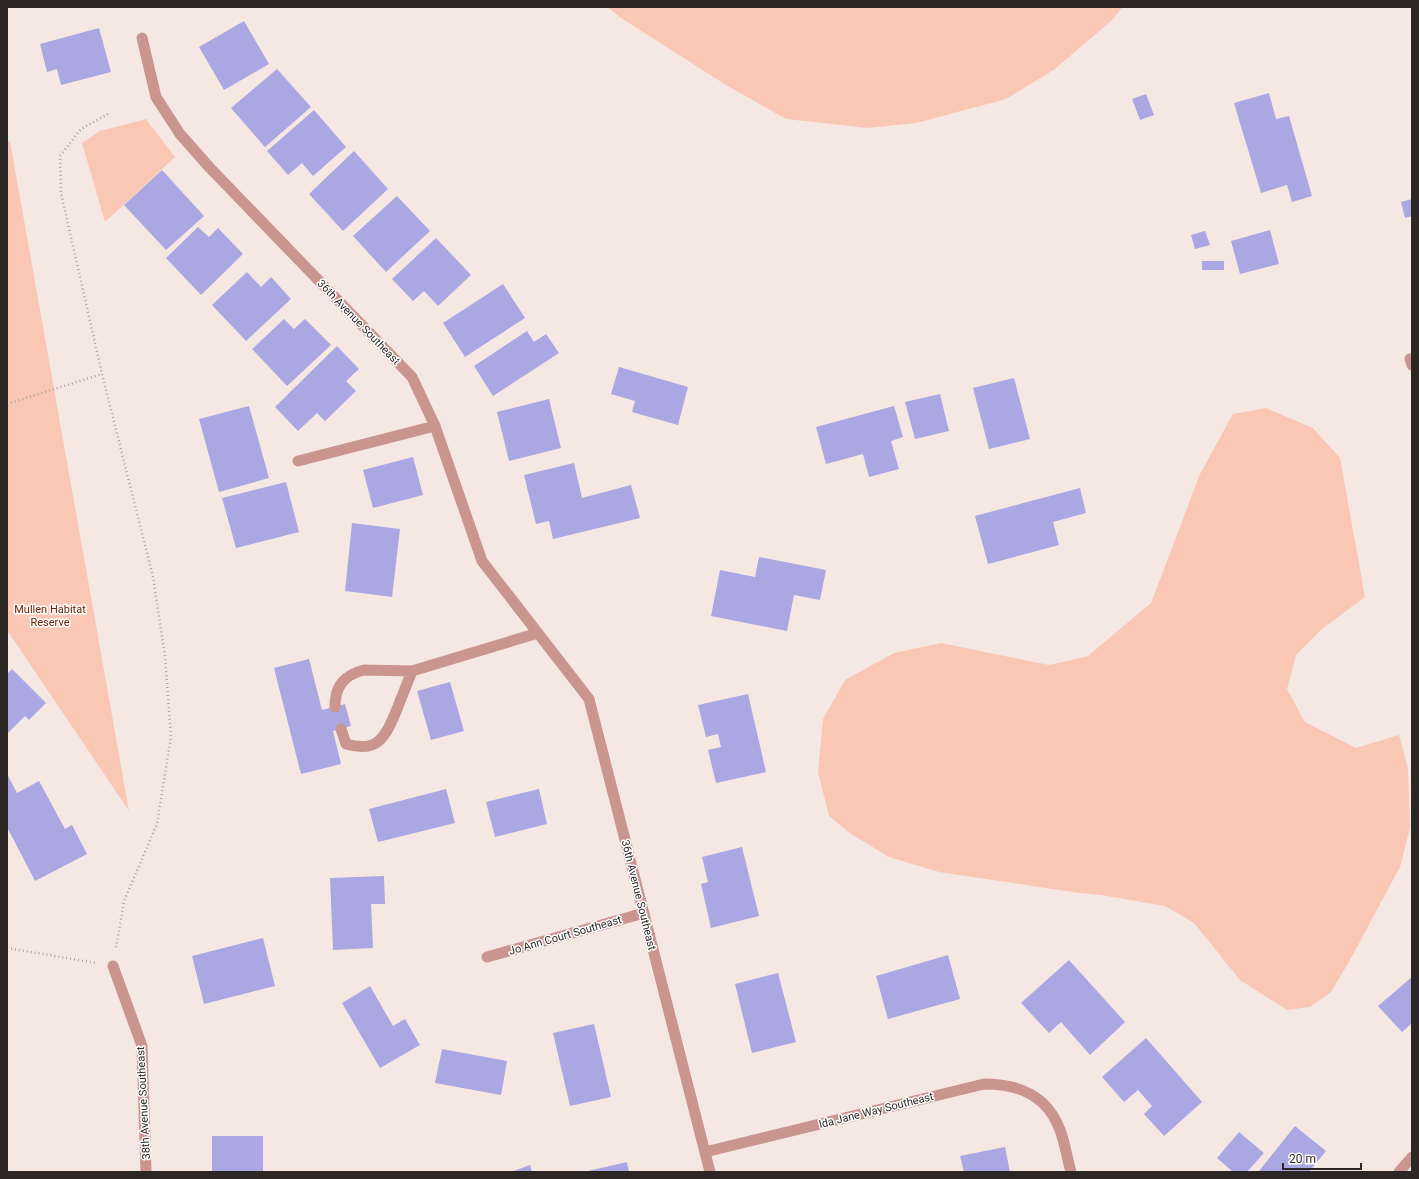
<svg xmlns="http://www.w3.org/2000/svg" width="1419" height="1179" font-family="Roboto,sans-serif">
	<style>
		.green { fill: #fac7b5 }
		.building { fill: #aaa7e3 }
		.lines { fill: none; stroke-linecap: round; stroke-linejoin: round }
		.path { stroke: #aea4a0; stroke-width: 2.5; stroke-dasharray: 1 3; stroke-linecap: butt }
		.service { stroke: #ca958e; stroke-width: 11 }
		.minor { stroke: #ca958e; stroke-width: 11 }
		.labels { text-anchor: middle; stroke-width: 3; stroke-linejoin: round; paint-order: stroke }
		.street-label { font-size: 11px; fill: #2c2725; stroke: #fff }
		.park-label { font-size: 11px; fill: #6e2100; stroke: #fff }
	</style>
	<rect width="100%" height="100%" fill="#f5e8e3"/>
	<path class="green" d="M607,7H1123L1111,21L1055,69L1006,99L916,123L868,128L786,119L726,85L621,18Z
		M146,119L175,157L105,222L82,143L100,131Z
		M10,141L129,811L9,633L7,634V142Z
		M1266,408L1313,428L1340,458L1365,597L1322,629L1296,655L1287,689L1305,722L1356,748L1399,735L1408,769L1410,828L1400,867L1350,960L1331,992L1310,1007L1287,1010L1240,980L1194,923L1165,906L1101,895L1079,893L939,872L889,857L851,834L829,816L818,772L823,719L845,680L894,653L941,643L1049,665L1088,656L1151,603L1200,474L1233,414Z"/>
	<path class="building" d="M244,21L269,64L224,90L199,47Z
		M99,28L111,72L61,85L57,69L47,72L40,44Z
		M277,69L311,107L265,147L231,108Z
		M1269,93L1276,119L1289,116L1312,196L1292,202L1287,185L1261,193L1234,103Z
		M1146,94L1154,115L1140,120L1132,99Z
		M314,110L346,147L313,176L302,163L288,175L267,151Z
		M354,151L388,189L343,231L309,194Z
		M162,170L204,216L166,250L124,205Z
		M397,196L430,231L386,272L353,236Z
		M1412,199V216L1405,218L1401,202Z
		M198,227L209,237L218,228L243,254L201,295L166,258Z
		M1270,230L1279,264L1240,274L1231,241Z
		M1205,231L1210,245L1195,249L1191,235Z
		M436,238L471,275L438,306L424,291L413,301L392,279Z
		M1202,261H1224V270H1202Z
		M247,272L261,287L271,277L291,299L246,341L212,305Z
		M503,284L525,318L465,357L443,323Z
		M284,319L294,329L305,319L331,345L287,386L252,349Z
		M527,331L534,342L546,334L559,353L493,396L474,366Z
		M337,346L359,369L346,381L356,391L325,421L317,413L298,431L275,407Z
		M619,367L688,387L678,425L632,412L635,401L611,394Z
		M1014,378L1030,439L989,449L973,388Z
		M940,394L949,431L915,439L905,402Z
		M549,399L561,448L509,461L497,412Z
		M249,406L269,478L219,492L199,419Z
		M894,406L903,437L891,441L899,469L869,477L863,454L826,464L816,427Z
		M413,457L423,495L373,508L363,470Z
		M574,463L582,498L631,485L640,518L553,539L549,521L536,524L524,475Z
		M286,482L299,532L236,548L222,498Z
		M1080,488L1086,513L1053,522L1059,545L988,564L975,516Z
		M352,523L400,529L392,597L345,591Z
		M759,557L826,570L820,600L794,595L787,631L711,616L720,570L755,577Z
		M309,659L322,710L345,704L351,726L333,731L341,764L301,774L274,668Z
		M12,669L46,703L29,720L25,716L7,734V674Z
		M450,682L464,731L431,740L417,691Z
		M748,694L766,772L716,783L708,750L721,747L718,734L706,737L698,705Z
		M7,774L17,793L39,781L65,829L72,825L87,854L35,881L7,827Z
		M446,789L455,823L378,842L369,809Z
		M539,789L547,824L495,837L486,802Z
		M742,847L759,916L711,928L701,884L708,882L702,857Z
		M384,876L385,904H371L373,948L333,950L330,878Z
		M263,938L275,986L204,1004L192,956Z
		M948,955L960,999L888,1019L876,976Z
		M1069,960L1125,1022L1090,1055L1061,1022L1049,1033L1021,1003Z
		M778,973L796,1042L752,1053L735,984Z
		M1412,977V1023L1402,1032L1378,1006Z
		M370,986L393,1026L405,1019L420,1045L380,1068L342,1003Z
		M594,1024L611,1097L570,1106L553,1033Z
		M1146,1038L1202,1102L1164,1136L1144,1114L1152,1106L1138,1090L1124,1102L1102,1077Z
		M442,1049L507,1061L501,1095L435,1083Z
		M1295,1126L1326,1151L1309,1172H1261L1259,1171Z
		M1239,1132L1264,1153L1247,1172H1233L1217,1158Z
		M212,1136H263V1172H212Z
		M1005,1147L1010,1172H964L960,1156Z
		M627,1162L629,1172H588V1171Z
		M530,1165L532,1172H511Z"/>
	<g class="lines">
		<path class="path" d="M108,114L81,129L60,156L61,193L102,374L153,577L165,656L171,737L157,824L124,901L116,948
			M7,404L102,374
			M7,948L96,963"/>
		<path class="service" d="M298,461L435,426
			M335,707C335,686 344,675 364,670L412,671C407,684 402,696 397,709C386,735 379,754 346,744L341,729"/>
		<path class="minor" d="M142,38L156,97L180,134L210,168L412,377L435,426L482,561L589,699L710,1172
			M1410,359L1412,365
			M412,671L538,633
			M487,957L644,913
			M113,966L142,1046L146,1172
			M705,1152L984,1084C1019,1084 1047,1095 1060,1130C1065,1143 1067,1158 1071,1172
			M1399,1172L1412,1157"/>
	</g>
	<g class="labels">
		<g class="street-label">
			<text transform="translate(359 322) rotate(46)" y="4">36th Avenue Southeast</text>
			<text transform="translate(639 895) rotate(76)" y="4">36th Avenue Southeast</text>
			<text transform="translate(565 935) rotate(-16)" y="4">Jo Ann Court Southeast</text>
			<text transform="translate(143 1103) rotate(-93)" y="4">38th Avenue Southeast</text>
			<text transform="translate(876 1110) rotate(-14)" y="4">Ida Jane Way Southeast</text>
		</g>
		<g class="park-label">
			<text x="50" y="613">Mullen Habitat<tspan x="50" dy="13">Reserve</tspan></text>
		</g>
	</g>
	<rect width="1419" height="1179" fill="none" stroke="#2c2725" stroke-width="16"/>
	<path d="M1283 1163v6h78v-6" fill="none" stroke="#2c2725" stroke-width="2"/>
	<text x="1289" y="1163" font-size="12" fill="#2c2725" stroke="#ffffff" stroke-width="3" paint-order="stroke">20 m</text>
</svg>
